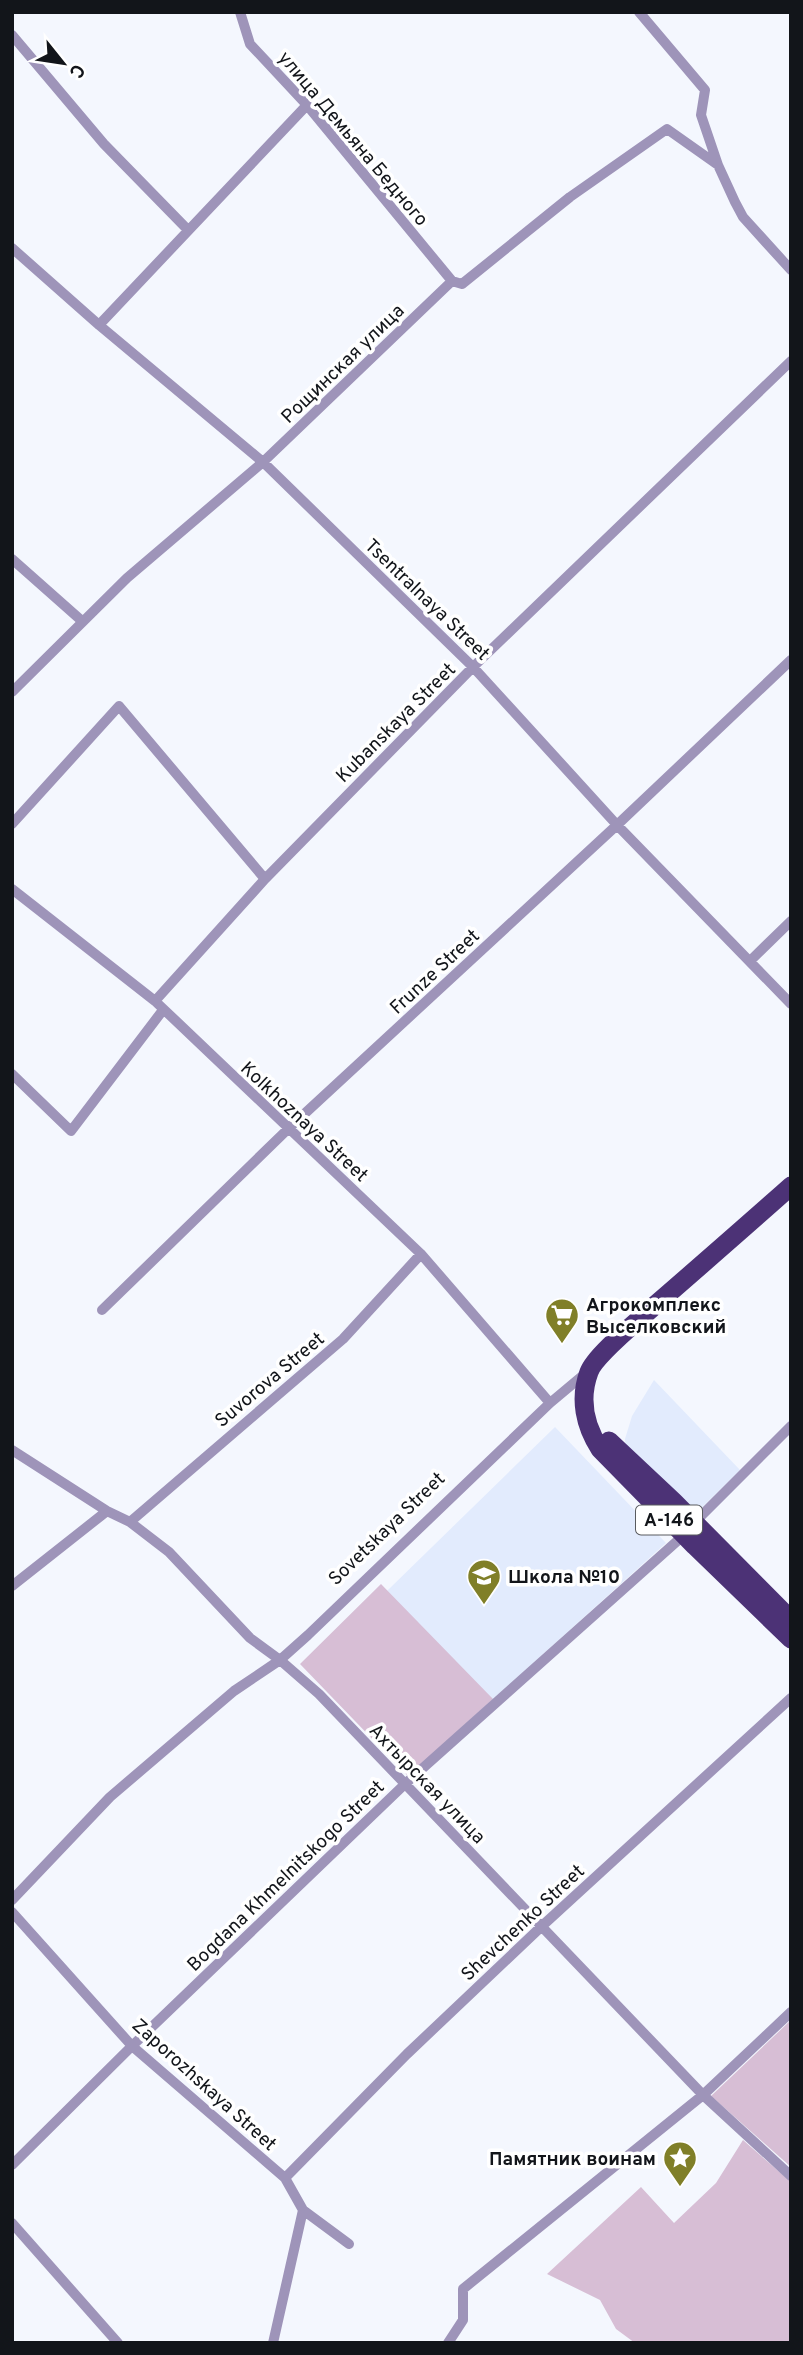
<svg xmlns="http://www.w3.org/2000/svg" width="803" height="2355" font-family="Overpass,sans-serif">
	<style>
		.built { fill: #e2ebfd }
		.green { fill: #d7bed5 }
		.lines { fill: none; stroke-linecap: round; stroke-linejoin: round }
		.minor { stroke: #9e94b9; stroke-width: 10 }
		.trunk { stroke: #4c3276; stroke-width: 19 }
		.labels { text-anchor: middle; stroke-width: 7; stroke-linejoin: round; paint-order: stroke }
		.shield { fill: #fff; stroke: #595b5f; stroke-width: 2 }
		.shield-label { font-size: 18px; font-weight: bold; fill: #12151a }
		.street-label { font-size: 19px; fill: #12151a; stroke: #fff }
		.poi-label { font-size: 19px; font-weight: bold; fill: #12151a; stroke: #fff; text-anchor: start }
	</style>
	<rect width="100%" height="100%" fill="#f4f7fe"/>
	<path class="built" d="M654,1380L740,1470L691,1518L626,1450L625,1439L632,1416Z
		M555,1427L666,1543L409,1775L307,1669Z"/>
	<path class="green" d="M381,1584L493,1699L408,1776L300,1664Z
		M791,2020V2167L711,2096Z
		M743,2140L791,2182V2343H635L616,2329L600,2300L547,2274L641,2187L674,2223L716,2183Z"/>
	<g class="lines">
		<path class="minor" d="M240,12L250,44L307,105L452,281
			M639,12L705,90L701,115L718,165L735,202L743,217L791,270
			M12,35L104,144L188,230
			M12,248L99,325L263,462L473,667L617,825L791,1004
			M99,325L307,105
			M12,559L82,621
			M12,692L127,578L263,462L452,281L462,284L570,197L667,129L718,165
			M12,824L119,706L265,879
			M12,889L155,1001L421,1254L550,1403
			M750,961L791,921
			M155,1001L265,879L473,667L791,361
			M12,1074L71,1131L163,1010
			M102,1310L288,1129L617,825L791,660
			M12,1450L107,1511L130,1522L169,1552L250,1638L280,1660L319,1694L703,2095L791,2176
			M130,1522L343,1339L421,1254
			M694,1523L791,1426
			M12,1586L107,1511
			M12,1900L110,1797L234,1691L280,1660L308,1635L550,1403L587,1372
			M12,1912L132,2046L285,2178L303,2210L349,2244
			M12,2165L132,2046L405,1784L684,1535
			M285,2178L407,2054L542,1926L791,1698
			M12,2223L118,2343
			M273,2343L303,2210
			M448,2343L463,2320V2289L703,2095L791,2012"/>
		<path class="trunk" d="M791,1186C745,1227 699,1267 653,1307C638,1321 595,1355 589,1372C579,1399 585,1426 600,1449L695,1546L791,1639
			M609,1441L674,1502L791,1620"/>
	</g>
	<defs>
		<g id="supermarket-pin" transform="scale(1.75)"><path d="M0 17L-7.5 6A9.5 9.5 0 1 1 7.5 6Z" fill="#807f28" stroke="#fff"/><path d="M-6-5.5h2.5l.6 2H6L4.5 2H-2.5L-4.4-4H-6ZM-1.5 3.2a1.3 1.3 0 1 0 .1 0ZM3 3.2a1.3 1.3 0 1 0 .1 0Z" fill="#fff"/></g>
		<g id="school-pin" transform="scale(1.75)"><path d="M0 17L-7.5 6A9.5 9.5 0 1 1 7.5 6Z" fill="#807f28" stroke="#fff"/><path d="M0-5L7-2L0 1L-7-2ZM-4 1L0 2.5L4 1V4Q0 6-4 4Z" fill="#fff"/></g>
		<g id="sight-pin" transform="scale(1.75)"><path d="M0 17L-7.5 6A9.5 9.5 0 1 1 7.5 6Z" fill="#807f28" stroke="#fff"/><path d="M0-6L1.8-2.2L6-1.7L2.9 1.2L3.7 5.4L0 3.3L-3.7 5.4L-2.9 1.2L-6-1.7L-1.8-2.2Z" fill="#fff"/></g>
	</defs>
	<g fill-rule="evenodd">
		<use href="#supermarket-pin" x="562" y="1315"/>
		<use href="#school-pin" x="484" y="1576"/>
		<use href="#sight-pin" x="680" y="2158"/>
	</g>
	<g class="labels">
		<rect class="shield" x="636" y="1505.5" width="66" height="29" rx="5"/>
		<g class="shield-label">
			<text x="669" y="1526">А-146</text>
		</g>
		<g class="street-label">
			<text transform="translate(354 138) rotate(50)" y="7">улица Демьяна Бедного</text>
			<text transform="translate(342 363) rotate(-44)" y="7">Рощинская улица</text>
			<text transform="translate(428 599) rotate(44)" y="7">Tsentralnaya Street</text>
			<text transform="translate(395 722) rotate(-45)" y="7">Kubanskaya Street</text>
			<text transform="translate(434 971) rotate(-43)" y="7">Frunze Street</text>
			<text transform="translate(305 1121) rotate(43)" y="7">Kolkhoznaya Street</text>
			<text transform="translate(269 1379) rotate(-40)" y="7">Suvorova Street</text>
			<text transform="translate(386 1528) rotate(-44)" y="7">Sovetskaya Street</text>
			<text transform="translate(428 1783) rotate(46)" y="7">Ахтырская улица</text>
			<text transform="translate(285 1875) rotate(-44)" y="7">Bogdana Khmelnitskogo Street</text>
			<text transform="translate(522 1922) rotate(-43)" y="7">Shevchenko Street</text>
			<text transform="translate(205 2084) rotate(42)" y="7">Zaporozhskaya Street</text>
		</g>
		<g class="poi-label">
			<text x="586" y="1311">Агрокомплекс<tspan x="586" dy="22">Выселковский</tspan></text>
			<text x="508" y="1583">Школа №10</text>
			<text x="656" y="2165" text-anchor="end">Памятник воинам</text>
		</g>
	</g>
	<rect width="803" height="2355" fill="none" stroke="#12151a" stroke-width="28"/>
	<g transform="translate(63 63) rotate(120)" stroke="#ffffff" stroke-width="5" paint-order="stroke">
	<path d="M0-5L12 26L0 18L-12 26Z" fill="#12151a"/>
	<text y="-10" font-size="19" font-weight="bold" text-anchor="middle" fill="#12151a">С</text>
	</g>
</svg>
